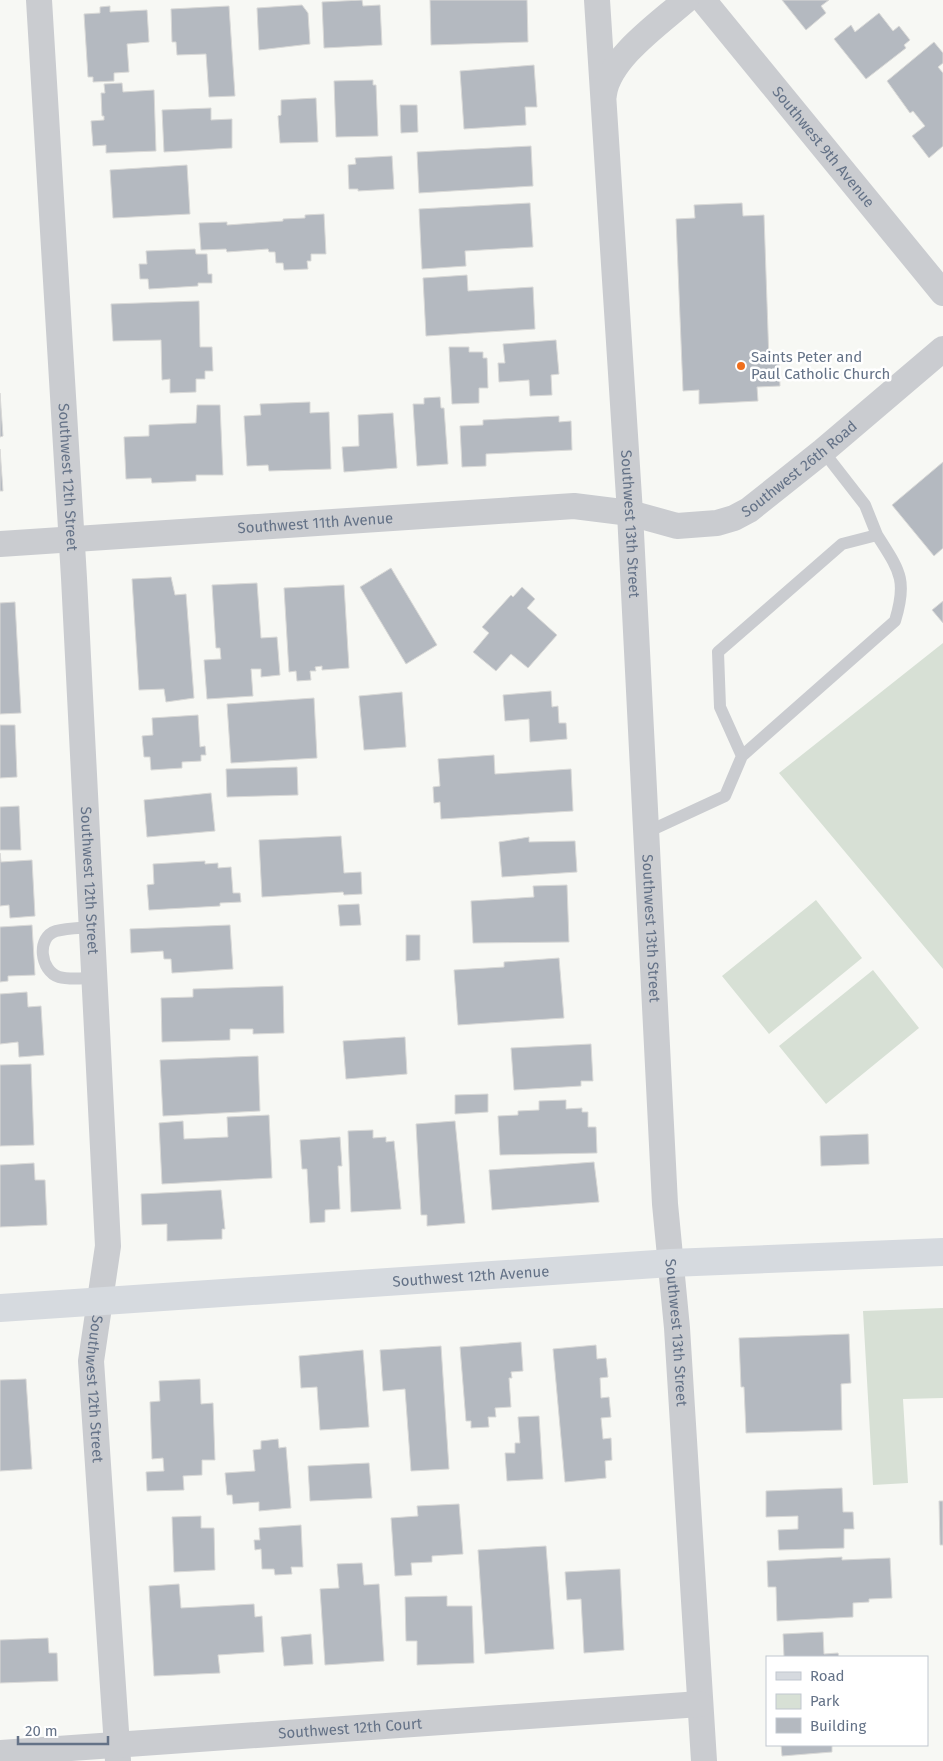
<svg xmlns="http://www.w3.org/2000/svg" width="943" height="1761" font-family="'Fira Sans',sans-serif">
	<style>
		.green { fill: #d7e0d5 }
		.building { fill: #b4b9c0; stroke: #d9d9d7 }
		.lines { fill: none; stroke-linecap: round; stroke-linejoin: round }
		.service { stroke: #caccd0; stroke-width: 12 }
		.minor { stroke: #caccd0; stroke-width: 26 }
		.secondary { stroke: #d6dadf; stroke-width: 28 }
		.poi-dot { fill: #ef6f1d; stroke: #fff; stroke-width: 2 }
		.labels { text-anchor: middle; stroke-width: 5; stroke-linejoin: round; paint-order: stroke }
		.street-label { font-size: 15px; fill: #647287; stroke: #fff }
		.poi-label { font-size: 15px; fill: #647287; stroke: #fff; text-anchor: start }
	</style>
	<rect width="100%" height="100%" fill="#f7f8f4"/>
	<path class="green" d="M943,643V969L779,773Z
		M816,900L862,958L769,1034L722,976Z
		M873,970L919,1028L826,1104L779,1046Z
		M943,1308V1398L903,1399L908,1483L873,1485L863,1311Z"/>
	<path class="building" d="M362,0L363,6L380,5L382,45L324,48L322,2Z
		M430,0H527L528,42L431,45Z
		M782,0H829L821,6L826,13L806,30Z
		M302,5L308,13L310,44L259,50L257,8Z
		M110,6V12L147,10L149,42L127,44L129,72L114,73V81L93,82V77H88L84,14L100,13V7Z
		M229,6L235,96L209,97L206,54L177,55L176,42H172L171,9Z
		M879,13L893,31L899,26L910,40L904,45L906,48L866,79L834,39L851,25L855,32Z
		M934,42L943,53V63L938,67L943,73V146L929,158L912,136L925,126L913,111L910,113L887,81Z
		M534,65L537,107H525L526,125L464,129L460,71Z
		M373,80V85H376L378,136L336,137L334,81Z
		M122,83L123,92L154,90L156,151L106,153V145L93,146L91,121L104,120V116H102L101,93H105L104,84Z
		M316,98L318,142L280,143L278,116L281,115V100Z
		M400,105H417L418,132L401,133Z
		M211,108V120L232,119V148L164,152L162,110Z
		M531,146L533,186L419,193L417,152Z
		M392,156L394,189L358,191V189H349L348,165L356,164L355,158Z
		M187,165L190,214L113,218L110,170Z
		M530,203L533,247L465,251L466,266L422,269L419,209Z
		M742,203L743,216L764,215L769,361L779,360L780,386L757,387L758,401L699,404V390L683,391L676,219L695,218L694,205Z
		M324,214L326,254H311V261H307L308,269L284,270L283,263H276L275,252H269L268,249L227,252L226,249L201,250L199,223L227,222V225L283,221V219L305,218V215Z
		M195,249L196,254H207L208,274H212V283H198V286L149,289L148,279H140L139,264H147L146,251Z
		M467,275L468,291L533,287L535,329L426,336L423,278Z
		M199,301L200,347H212L213,371H205V379H196V392L170,393V379L162,380L161,340L113,341L111,304Z
		M556,340L559,374L551,375L552,395L530,396L529,380L499,382L498,363H505L503,344Z
		M449,347H469V352H483V358H487L488,388H479V403L452,404Z
		M0,393L3,436L0,437Z
		M440,397L441,408H444L448,464L417,466L413,404H424V398Z
		M310,402V413L329,412L331,469L269,471L268,465L247,466L244,416L261,415L260,404Z
		M197,405H220L223,475H196V481L152,483L151,478L126,479L124,437L149,436V425L196,423Z
		M393,413L397,468L344,472L342,447L359,446L358,415Z
		M559,416V422L571,421L572,450L486,454V466L462,467L460,426L483,425V420Z
		M0,449L3,491H0Z
		M943,462V548L934,556L892,505Z
		M391,568L437,645L406,664L360,587Z
		M171,577L175,595L186,594L194,698L166,702L164,689L139,690L132,579Z
		M257,583L261,638L277,637L280,675L261,677V669H251L253,696L207,699L204,660L221,659L220,648H216L212,585Z
		M344,585L349,668L322,670V666L315,667L316,671H310L311,680L297,681L296,671L289,672L284,588Z
		M522,587L535,599L527,608L557,635L528,668L511,654L496,671L473,652L489,633L482,627L511,595L513,597Z
		M943,601V623L932,610Z
		M15,602L21,713L0,714V603Z
		M551,691L552,707L558,706L559,723H566L567,739L530,742L529,719L505,721L503,695Z
		M402,692L406,747L364,750L359,696Z
		M314,698L317,758L231,763L227,704Z
		M198,715L200,747L205,746L206,755H201V761L182,762V768L151,770L150,757H144L142,736L153,735L152,718Z
		M0,725H15L17,777L0,778Z
		M494,755L495,774L571,769L573,811L441,819L440,802L434,803L433,787L440,786L438,759Z
		M297,767L298,795L227,797L226,769Z
		M211,793L215,831L147,837L144,800Z
		M19,806L21,850H0V807Z
		M341,836L344,873L361,872L362,894L344,895L343,892L262,897L259,840Z
		M529,837V842L575,841L577,872L502,877L499,842Z
		M0,853L1,862L32,860L35,916L10,918L9,905L0,906Z
		M205,861V864L218,863V868L231,867L233,893H240L241,902L220,903V906L149,910L147,885L154,884L153,864Z
		M567,885L569,942L473,943L471,901L534,897L533,886Z
		M359,904L361,925L340,926L338,905Z
		M32,925L35,975L8,976V981L0,982V927Z
		M230,925L233,969L172,973L171,959H164L163,951L131,953L130,929Z
		M406,935H420V960L406,961Z
		M559,958L564,1018L458,1025L454,970L504,967V962Z
		M283,986L284,1033L253,1034V1029H230V1040L162,1042L161,998L193,997V989Z
		M27,992L28,1007L41,1006L44,1055L19,1057L18,1042L0,1044V994Z
		M405,1037L407,1074L346,1079L343,1041Z
		M591,1044L593,1081H581V1086L514,1090L511,1048Z
		M258,1056L260,1111L163,1116L160,1060Z
		M31,1064L34,1145L0,1146V1065Z
		M488,1094V1112L455,1114V1095Z
		M566,1100V1109L582,1108V1112H588V1127H596L597,1153L500,1155L498,1116L518,1115V1111L539,1110V1101Z
		M269,1115L272,1178L162,1184L159,1123L183,1121L184,1139L228,1137L227,1117Z
		M455,1121L465,1223L427,1226V1215H421L416,1124Z
		M373,1130V1138L386,1137V1142L394,1141L401,1209L351,1212L348,1131Z
		M868,1134L869,1164L821,1166L820,1136Z
		M340,1137L342,1166H338L340,1209L325,1210V1222L310,1223L307,1169H302L300,1140Z
		M594,1162L599,1202L492,1210L489,1170Z
		M34,1163L35,1180H45L47,1225L0,1227V1165Z
		M221,1190L225,1229H222V1239L167,1241V1224L142,1225L141,1194Z
		M849,1334L851,1383L841,1384L842,1430L746,1433L744,1387H741L739,1338Z
		M521,1342L523,1371L511,1372L512,1378H509L511,1407L495,1408L496,1417H488L489,1427L471,1428V1421H466L460,1347Z
		M596,1345L597,1359L606,1358L608,1377L600,1378L601,1398L609,1397L611,1417L601,1418L603,1439L611,1438L612,1460L605,1461L606,1478L565,1482L553,1349Z
		M441,1346L449,1469L411,1471L405,1389L383,1391L380,1350Z
		M363,1350L369,1427L320,1430L317,1387L301,1388L299,1356Z
		M26,1379L32,1469L0,1471V1380Z
		M200,1379L201,1404L213,1403L215,1460H202V1475L183,1476L184,1490L147,1491L146,1472L164,1471L163,1458L152,1459L150,1402L160,1401L159,1381Z
		M539,1416L543,1479L507,1481L505,1453H515V1443H520L518,1417Z
		M278,1439L279,1448L286,1447L291,1508L259,1511V1502L233,1504L232,1495H227L225,1473L255,1471L253,1450L261,1449V1441Z
		M369,1463L372,1498L310,1501L308,1466Z
		M842,1488L843,1512H853L854,1529H844V1548L779,1550L778,1530L798,1529V1516L766,1517V1491Z
		M939,1501H943V1545H940Z
		M459,1504L463,1554L432,1556V1562L411,1563L412,1575L395,1576L391,1518L418,1516L417,1506Z
		M201,1516V1528H214L215,1570L174,1572L172,1517Z
		M301,1525L303,1567H291L292,1574L275,1575L274,1569H262L261,1549L255,1550L254,1540H260L259,1528Z
		M546,1546L554,1649L485,1654L478,1550Z
		M842,1557V1560L890,1558L892,1598L869,1599V1602L853,1603V1617L777,1621L776,1587H768L767,1561Z
		M362,1563L364,1585L379,1584L384,1661L325,1665L320,1589L339,1588L337,1564Z
		M620,1569L624,1650L584,1653L581,1599L567,1600L565,1572Z
		M179,1584L181,1608L254,1604L255,1617L262,1616L264,1652L218,1655L220,1673L154,1676L149,1586Z
		M447,1596V1606H472L474,1663L417,1665V1641H406L405,1597Z
		M823,1632L824,1654L838,1653L839,1657H784L783,1634Z
		M311,1634L313,1664L284,1666L281,1637Z
		M48,1638L49,1653H57L58,1681L0,1683V1640Z
		M781,1745H832V1752L782,1756Z"/>
	<g class="lines">
		<path class="service" d="M823,451L865,505L877,535
			M645,833L725,796L742,756L895,621C908,579 899,570 877,535L842,544L718,652L720,707L742,756
			M91,927C81,928 67,928 56,931C36,937 40,971 59,977C69,980 83,978 94,978"/>
		<g class="minor">
			<path id="s1" d="M39,0L74,578L108,1246L91,1361L118,1761"/>
			<path id="s2" d="M597,0L630,513L665,1204L677,1328L704,1761"/>
			<path id="s3" d="M703,0L943,293"/>
			<path d="M604,94C609,58 660,23 686,0"/>
			<path id="s4" d="M0,544L574,506L630,513L677,526L717,523L734,518L749,510L823,451L943,349"/>
			<path id="s5" d="M0,1753L700,1704"/>
		</g>
		<path class="secondary" id="s6" d="M0,1308L671,1263L943,1252"/>
	</g>
	<circle class="poi-dot" cx="741" cy="366" r="5"/>
	<g class="labels">
		<g class="street-label">
			<text dy="5" stroke="none"><textPath href="#s3" startOffset="190">Southwest 9th Avenue</textPath></text>
			<text dy="5" stroke="none"><textPath href="#s4" startOffset="820">Southwest 26th Road</textPath></text>
			<text dy="5" stroke="none"><textPath href="#s1" startOffset="478">Southwest 12th Street</textPath></text>
			<text dy="5" stroke="none"><textPath href="#s4" startOffset="316">Southwest 11th Avenue</textPath></text>
			<text dy="5" stroke="none"><textPath href="#s2" startOffset="525">Southwest 13th Street</textPath></text>
			<text dy="5" stroke="none"><textPath href="#s1" startOffset="882">Southwest 12th Street</textPath></text>
			<text dy="5" stroke="none"><textPath href="#s2" startOffset="930">Southwest 13th Street</textPath></text>
			<text dy="5" stroke="none"><textPath href="#s6" startOffset="472">Southwest 12th Avenue</textPath></text>
			<text dy="5" stroke="none"><textPath href="#s2" startOffset="1335">Southwest 13th Street</textPath></text>
			<text dy="5" stroke="none"><textPath href="#s1" startOffset="1392">Southwest 12th Street</textPath></text>
			<text dy="5" stroke="none"><textPath href="#s5" startOffset="351">Southwest 12th Court</textPath></text>
		</g>
		<g class="poi-label">
			<text x="751" y="362">Saints Peter and<tspan x="751" dy="17">Paul Catholic Church</tspan></text>
		</g>
	</g>
	<rect x="766" y="1656" width="162" height="90" fill="#ffffff" stroke="#c1c7cf"/>
	<rect x="776" y="1672" width="25" height="8" fill="#d6dadf" stroke="#c1c7cf"/>
	<text x="810" y="1681" font-size="15" fill="#647287">Road</text>
	<rect x="776" y="1694" width="25" height="15" fill="#d7e0d5" stroke="#c1c7cf"/>
	<text x="810" y="1706" font-size="15" fill="#647287">Park</text>
	<rect x="776" y="1718" width="25" height="15" fill="#b4b9c0" stroke="#c1c7cf"/>
	<text x="810" y="1731" font-size="15" fill="#647287">Building</text>
	<path d="M18 1736v8h90v-8" fill="none" stroke="#647287" stroke-width="2.5"/>
	<text x="25" y="1736" font-size="15" fill="#647287" stroke="#ffffff" stroke-width="4" paint-order="stroke">20 m</text>
</svg>
